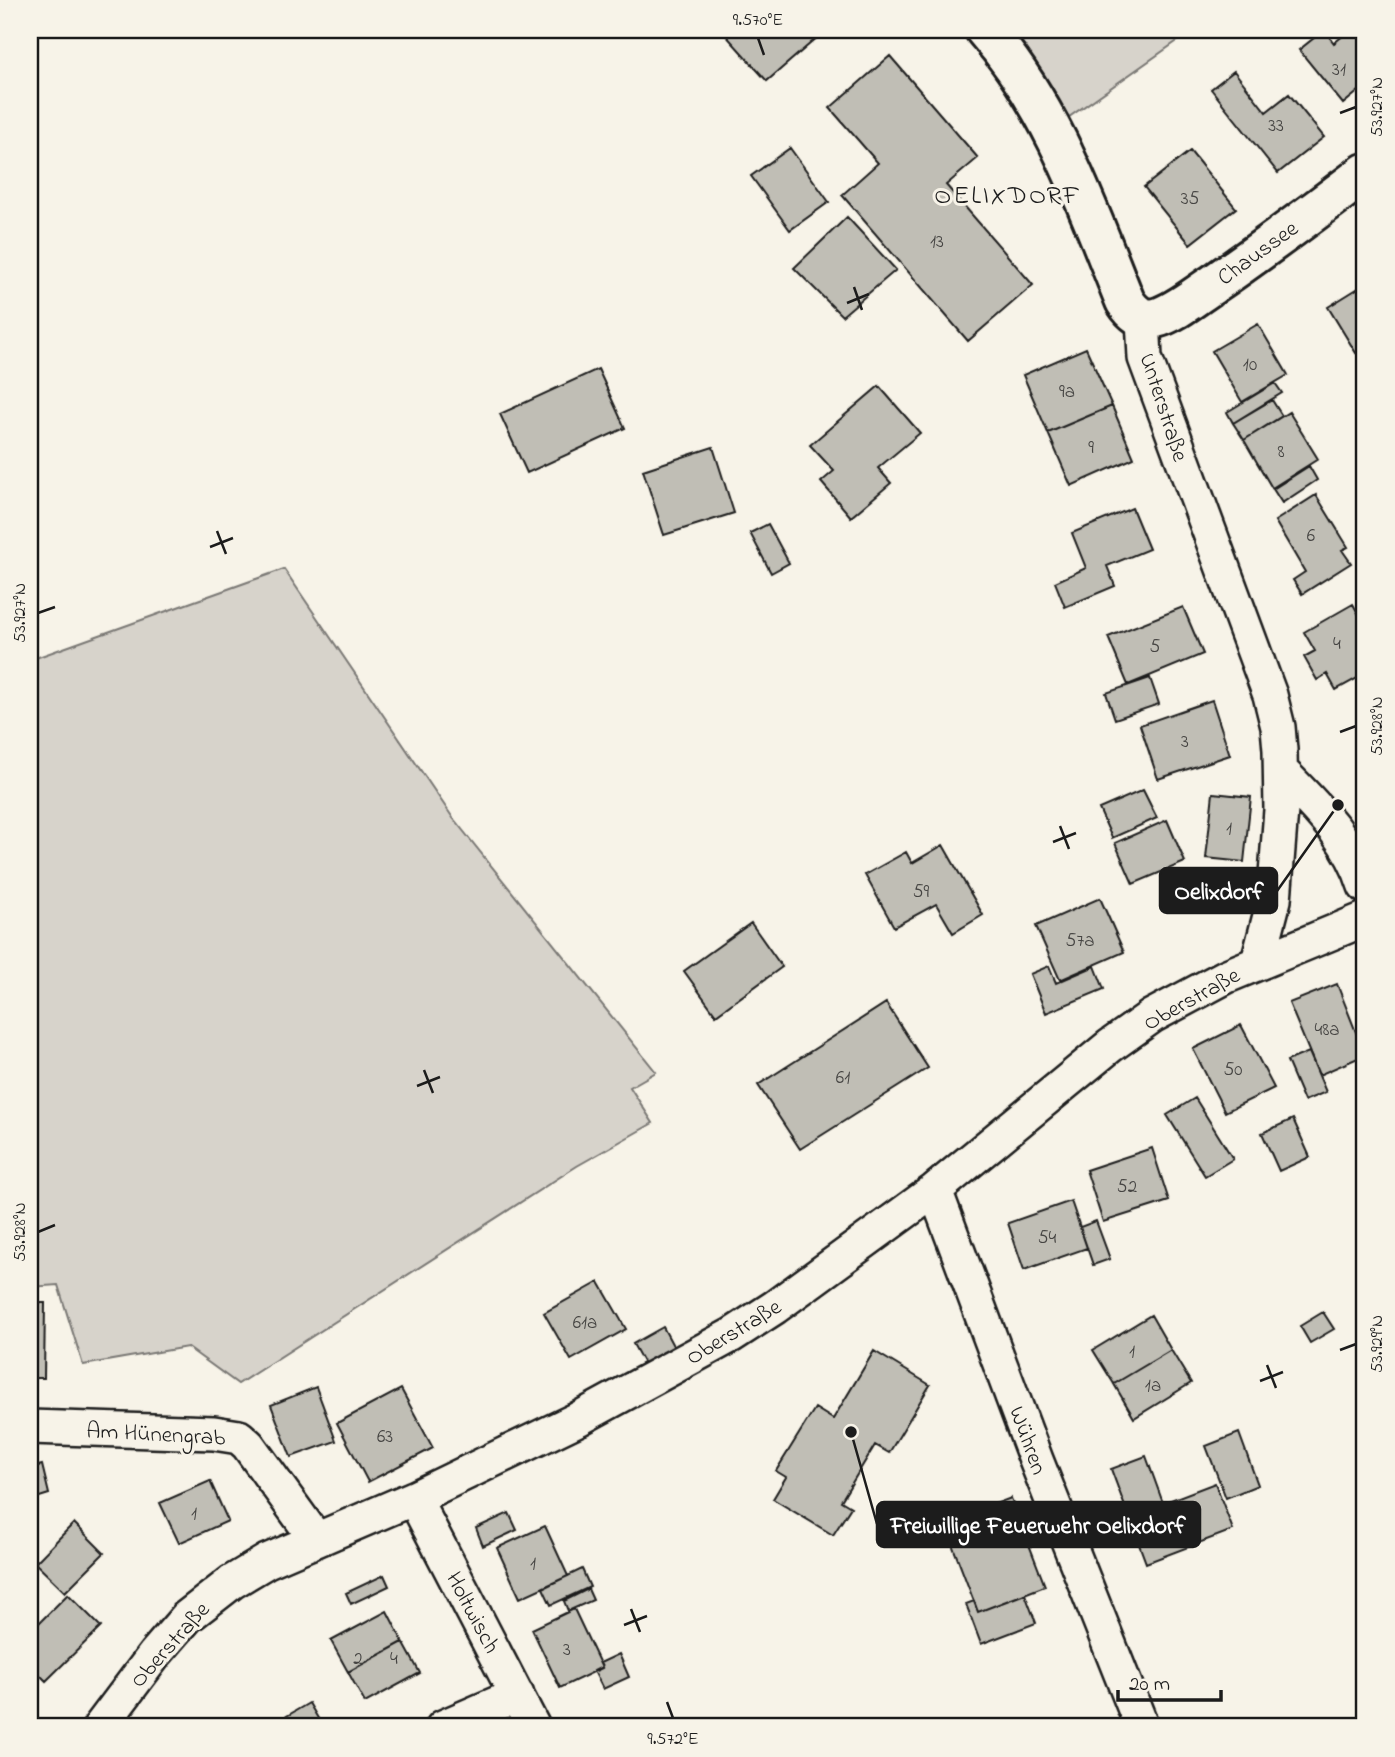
<svg xmlns="http://www.w3.org/2000/svg" width="1395" height="1757" font-family="'Indie Flower',sans-serif">
	<style>
		.green { fill: #d7d3cb; stroke: #7a7874; stroke-width: 2 }
		.building { fill: #c0beb5; stroke: #1c1c1c; stroke-width: 2 }
		.lines { fill: none; stroke-linecap: round; stroke-linejoin: round }
		.minor-casing { stroke: #1c1c1c; stroke-width: 38 }
		.tertiary-casing { stroke: #1c1c1c; stroke-width: 44 }
		.minor { stroke: #f7f3e8; stroke-width: 33 }
		.tertiary { stroke: #f7f3e8; stroke-width: 38 }
		.ticks { fill: none; stroke: #1c1c1c; stroke-width: 2.5 }
		.labels { text-anchor: middle; stroke-width: 6; stroke-linejoin: round; paint-order: stroke }
		.number-label { font-size: 19px; fill: #454442 }
		.street-label { font-size: 23px; fill: #1c1c1c; stroke: #f7f3e8 }
		.quarter-label { font-size: 26px; letter-spacing: 2px; fill: #1c1c1c; stroke: #f7f3e8 }
		.leader { fill: none; stroke: #1c1c1c; stroke-width: 2.5 }
		.callout-dot { fill: #1c1c1c; stroke: #f7f3e8; stroke-width: 2.5 }
		.callout { fill: #1c1c1c; stroke: #1c1c1c; stroke-width: 2.5 }
		.callout-label { font-size: 24px; text-anchor: middle; font-weight: bold; fill: #fff }
		.neatline { fill: none; stroke: #1c1c1c; stroke-width: 2.5 }
		.ticks-label { font-size: 18px; text-anchor: middle; fill: #1c1c1c }
	</style>
	<rect width="100%" height="100%" fill="#f7f3e8"/>
	<filter id="ink" filterUnits="userSpaceOnUse"><feTurbulence type="fractalNoise" baseFrequency=".0143" numOctaves="2"/><feDisplacementMap in="SourceGraphic" scale="14" xChannelSelector="R" yChannelSelector="G"/><feConvolveMatrix kernelMatrix="1 2 1 2 8 2 1 2 1" color-interpolation-filters="sRGB"/></filter>
	<g filter="url(#ink)">
		<path class="green" d="M1013,30H1193L1069,117Z
			M284,569L453,818L656,1072L630,1087L653,1123L577,1166L238,1384L187,1347L83,1365L58,1285L30,1287V660Z"/>
		<path class="building" d="M726,30H826L767,81L723,32Z
			M1324,30L1334,43L1350,30H1365V86L1343,104L1299,50Z
			M890,56L978,158L946,185L1033,285L968,341L842,195L878,163L830,108Z
			M1234,71L1266,112L1289,94L1324,137L1278,173L1211,89Z
			M790,148L829,202L790,230L751,176Z
			M1190,151L1236,208L1190,244L1144,187Z
			M847,217L896,270L842,316L794,268Z
			M1365,284V347L1356,353L1328,307Z
			M1258,324L1288,375L1242,402L1212,351Z
			M1086,348L1112,406L1048,433L1023,375Z
			M598,369L625,428L527,473L500,414Z
			M1275,383L1282,393L1233,423L1227,412Z
			M879,386L920,433L878,468L891,483L851,517L821,482L834,471L810,445Z
			M1272,400L1282,416L1244,440L1233,423Z
			M1112,406L1134,458L1071,486L1048,433Z
			M1289,412L1318,459L1272,488L1244,440Z
			M713,447L734,513L664,535L643,470Z
			M1309,466L1317,480L1282,503L1273,489Z
			M1316,495L1348,547L1342,550L1351,563L1302,594L1293,580L1305,572L1275,521Z
			M1132,508L1149,549L1107,566L1115,586L1065,607L1055,582L1086,568L1072,533Z
			M768,524L789,563L771,573L750,533Z
			M1353,604L1365,626V674L1336,690L1327,674L1317,680L1304,657L1315,651L1304,632Z
			M1183,607L1203,654L1128,685L1108,637Z
			M1150,678L1159,704L1115,719L1106,693Z
			M1212,700L1230,755L1158,779L1140,725Z
			M1143,790L1157,818L1112,838L1099,809Z
			M1213,793L1251,797L1244,862L1206,858Z
			M1167,820L1185,862L1133,884L1115,843Z
			M943,845L983,915L953,933L936,904L894,927L865,875L906,852L912,863Z
			M1100,898L1124,952L1060,980L1036,926Z
			M751,923L782,967L716,1015L684,971Z
			M1049,966L1056,983L1095,966L1104,989L1046,1013L1030,974Z
			M1337,984L1365,1055L1319,1075L1289,1003Z
			M886,1003L928,1068L800,1149L758,1085Z
			M1241,1025L1274,1088L1225,1112L1193,1049Z
			M1309,1052L1326,1092L1304,1101L1287,1061Z
			M1195,1098L1233,1159L1205,1176L1167,1115Z
			M1293,1119L1310,1157L1279,1171L1262,1133Z
			M1152,1148L1169,1201L1103,1222L1086,1170Z
			M1071,1201L1087,1248L1024,1270L1008,1223Z
			M1096,1221L1110,1259L1093,1265L1080,1227Z
			M599,1282L626,1329L571,1360L544,1313Z
			M30,1303H45L44,1378H30Z
			M1323,1312L1334,1329L1310,1343L1300,1326Z
			M1151,1315L1171,1350L1114,1384L1093,1350Z
			M663,1327L678,1355L648,1371L633,1344Z
			M1171,1350L1191,1383L1134,1418L1114,1384Z
			M874,1351L930,1385L889,1453L875,1445L841,1501L851,1507L833,1535L773,1499L786,1477L776,1471L815,1408L833,1419Z
			M316,1387L336,1441L291,1457L271,1405Z
			M401,1389L433,1448L368,1482L337,1423Z
			M1239,1433L1258,1485L1226,1498L1206,1446Z
			M1146,1456L1163,1503L1215,1483L1233,1530L1146,1563L1111,1469Z
			M42,1465L49,1494L30,1500V1468Z
			M210,1481L228,1521L179,1543L160,1503Z
			M1011,1498L1045,1586L978,1612L944,1523Z
			M509,1513L517,1530L483,1546L476,1528Z
			M74,1523L104,1553L65,1592L35,1563Z
			M545,1526L568,1576L520,1598L497,1548Z
			M582,1569L590,1587L551,1605L543,1588Z
			M384,1575L389,1586L351,1604L346,1593Z
			M588,1589L593,1600L568,1611L564,1601Z
			M68,1594L101,1627L46,1681L30,1665V1632Z
			M1025,1594L1036,1623L981,1644L966,1604L974,1601L978,1612Z
			M574,1609L602,1668L560,1688L532,1629Z
			M387,1611L403,1642L348,1672L331,1641Z
			M403,1642L420,1673L365,1703L348,1672Z
			M619,1654L629,1677L603,1689L594,1671L602,1667L600,1663Z
			M309,1703L323,1727H268Z"/>
		<g class="lines">
			<g class="minor-casing">
				<path id="minor" d="M1143,318L1145,358L1270,695L1278,727L1280,750L1281,810L1274,900L1258,962
					M1282,772C1316,807 1350,838 1365,886
					M935,1190L1036,1460L1142,1727
					M30,1427L214,1433L239,1437L248,1445L316,1539
					M414,1498L533,1727
					M100,1727L155,1654L187,1617L232,1582L267,1561L414,1498L578,1419L732,1335L775,1307L935,1190L1110,1046L1152,1016L1227,976L1365,919
					M443,1727L517,1695"/>
			</g>
			<g class="tertiary-casing">
				<path id="tertiary" d="M985,30C1053,107 1087,207 1125,301C1132,312 1141,321 1156,318C1175,313 1195,296 1212,285C1264,249 1315,211 1365,173"/>
			</g>
			<use href="#minor" class="minor"/>
			<use href="#tertiary" class="tertiary"/>
		</g>
	</g>
	<path class="ticks" d="M758,38L764,55M1340,113L1356,107M854,287L862,310M847,303L869,294M217,531L226,554M210,547L233,538M38,613L55,607M1340,732L1356,726M1060,826L1069,849M1053,842L1076,833M424,1070L433,1093M417,1086L440,1077M38,1232L55,1225M1340,1350L1356,1344M1267,1365L1276,1388M1260,1381L1283,1372M631,1609L640,1632M624,1625L647,1616M667,1702L673,1718"/>
	<g class="labels">
		<g class="number-label">
			<text x="1339" y="75">31</text>
			<text x="1276" y="131">33</text>
			<text x="1190" y="204">35</text>
			<text x="937" y="247">13</text>
			<text x="1250" y="370">10</text>
			<text x="1067" y="397">9a</text>
			<text x="1091" y="453">9</text>
			<text x="1281" y="457">8</text>
			<text x="1311" y="541">6</text>
			<text x="1337" y="649">4</text>
			<text x="1155" y="652">5</text>
			<text x="1185" y="747">3</text>
			<text x="1229" y="834">1</text>
			<text x="921" y="897">59</text>
			<text x="1080" y="946">57a</text>
			<text x="1327" y="1035">48a</text>
			<text x="1233" y="1075">50</text>
			<text x="843" y="1083">61</text>
			<text x="1127" y="1192">52</text>
			<text x="1047" y="1243">54</text>
			<text x="585" y="1328">61a</text>
			<text x="1132" y="1357">1</text>
			<text x="1153" y="1391">1a</text>
			<text x="385" y="1442">63</text>
			<text x="194" y="1519">1</text>
			<text x="533" y="1569">1</text>
			<text x="567" y="1655">3</text>
			<text x="358" y="1664">2</text>
			<text x="394" y="1664">4</text>
		</g>
		<g class="street-label">
			<text transform="translate(1257 252) rotate(-36)" y="8">Chaussee</text>
			<text transform="translate(1165 407) rotate(72)" y="8">Unterstraße</text>
			<text transform="translate(1191 998) rotate(-29)" y="8">Oberstraße</text>
			<text transform="translate(733 1331) rotate(-31)" y="8">Oberstraße</text>
			<text transform="translate(156 1433) rotate(3)" y="8">Am Hünengrab</text>
			<text transform="translate(1029 1440) rotate(70)" y="8">Wühren</text>
			<text transform="translate(474 1612) rotate(62)" y="8">Holtwisch</text>
			<text transform="translate(169 1644) rotate(-48)" y="8">Oberstraße</text>
		</g>
		<g class="quarter-label">
			<text x="1008" y="203">OELIXDORF</text>
		</g>
	</g>
	<path class="leader" d="M1338 805L1277 891M851 1432L877 1524"/>
	<g class="callout-dot">
		<circle cx="1338" cy="805" r="7"/>
		<circle cx="851" cy="1432" r="7"/>
	</g>
	<g class="callout">
		<rect x="1160" y="868" width="117" height="45" rx="7"/>
		<rect x="877" y="1502" width="323" height="45" rx="7"/>
	</g>
	<g class="callout-label">
		<text x="1219" y="899">Oelixdorf</text>
		<text x="1038" y="1533">Freiwillige Feuerwehr Oelixdorf</text>
	</g>
	<rect width="1395" height="1757" fill="none" stroke="#f7f3e8" stroke-width="77"/>
	<path d="M1118 1690v10h103v-10" fill="none" stroke="#1c1c1c" stroke-width="3.5"/>
	<text x="1129" y="1690" font-size="21" fill="#1c1c1c" stroke="#f7f3e8" stroke-width="5" paint-order="stroke">20 m</text>
	<rect x="38" y="38" width="1318" height="1680" class="neatline"/>
	<g class="ticks-label">
		<text x="758" y="25">9.570°E</text>
		<text transform="translate(1376 107) rotate(-90)" y="6">53.927°N</text>
		<text transform="translate(19 613) rotate(-90)" y="6">53.927°N</text>
		<text transform="translate(1376 726) rotate(-90)" y="6">53.928°N</text>
		<text transform="translate(19 1232) rotate(-90)" y="6">53.928°N</text>
		<text transform="translate(1376 1344) rotate(-90)" y="6">53.929°N</text>
		<text x="673" y="1744">9.572°E</text>
	</g>
</svg>
